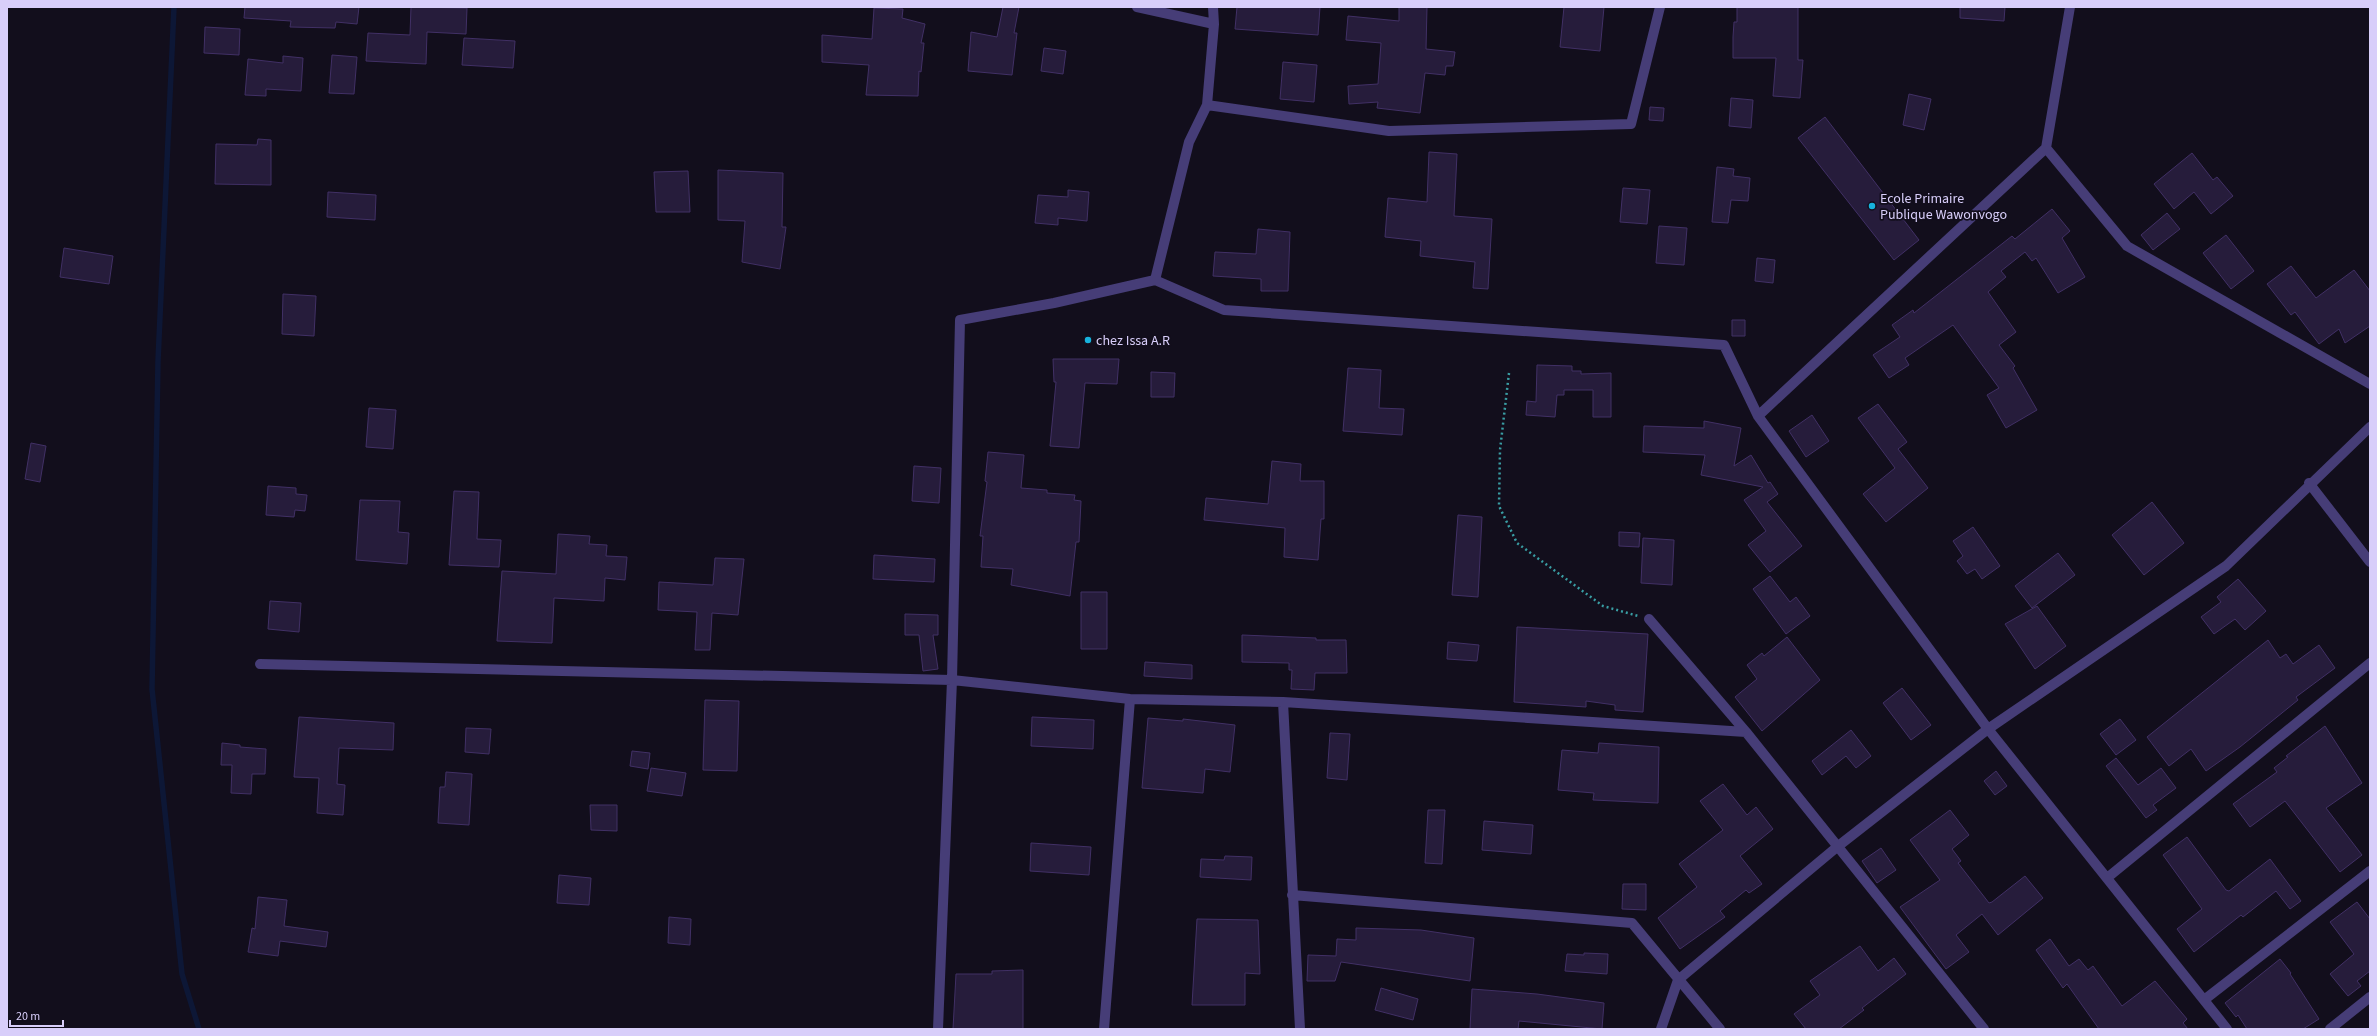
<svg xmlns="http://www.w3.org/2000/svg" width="2377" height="1036" font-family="'Source Sans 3',sans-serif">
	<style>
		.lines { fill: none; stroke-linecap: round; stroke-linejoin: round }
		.stream { stroke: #0d1736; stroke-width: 5.5 }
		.building { fill: #261c3b; stroke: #413065 }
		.path { stroke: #399da3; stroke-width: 2.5; stroke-dasharray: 2 3; stroke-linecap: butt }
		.minor { stroke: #463d77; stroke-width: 10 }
		.poi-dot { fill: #17b2dd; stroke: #120e1c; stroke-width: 1.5 }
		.labels { text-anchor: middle; stroke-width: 3.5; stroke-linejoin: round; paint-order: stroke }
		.poi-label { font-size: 14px; fill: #d8cefa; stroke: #120e1c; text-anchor: start }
	</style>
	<rect width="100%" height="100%" fill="#120e1c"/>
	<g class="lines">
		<path class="stream" d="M174,7L158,361L152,689L182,974L199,1029"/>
	</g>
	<path class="building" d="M245,7H359L357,24L336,22L335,28L290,27L291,21L244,18Z
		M411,7L467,8L466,34L427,32L426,64L366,61L368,33L410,35Z
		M1003,7H1019L1014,33H1017L1012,75L968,71L971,32L997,37Z
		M1237,7H1320L1318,35L1235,29Z
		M1399,7H1427L1426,49L1455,52L1453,66H1446L1445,75L1425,73L1420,113L1377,108L1378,102L1349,104L1348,86L1378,84L1381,43L1346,40L1348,16L1399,21Z
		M1564,7H1604L1600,51L1560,47Z
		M1737,7H1798V60H1803L1800,98L1773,96L1776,58H1733V37L1734,22H1737Z
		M1960,7H2005L2004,21L1960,18Z
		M874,8L903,9L902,18L925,24L921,43H924L921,72L919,71L918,96L866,95L869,65L822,62V35L872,39Z
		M205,27L240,29L239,55L204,53Z
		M464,38L515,41L513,68L462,65Z
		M1044,48L1066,51L1063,74L1041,71Z
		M332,55L357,57L354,94L329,93Z
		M283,56L303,58L301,91L266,89V96L245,95L248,59L283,63Z
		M1283,62L1317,65L1314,102L1280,99Z
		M1909,94L1931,99L1924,130L1903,125Z
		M1731,98L1753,100L1751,128L1729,126Z
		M1650,107L1664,108L1663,121L1649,120Z
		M1825,117L1919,240L1894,260L1798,138Z
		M258,139L271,140V185L215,184L216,144L257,145Z
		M1429,152L1457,154L1454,216L1492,219L1488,289L1473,288L1475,262L1420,256L1421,241L1385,237L1388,198L1427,202Z
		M2192,153L2213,180L2217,177L2233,196L2211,214L2194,192L2174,209L2154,184Z
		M1717,167L1734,169L1733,176L1750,178L1748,201L1731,200L1728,223L1712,222Z
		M718,170L783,173L782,227H786L780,269L742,262L745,221L718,220Z
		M688,171L690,212H656L654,172Z
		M1623,188L1650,190L1647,224L1620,222Z
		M1068,190L1089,192L1087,221L1058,218V225L1035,223L1038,195L1068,197Z
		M328,192L376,195L375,220L327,217Z
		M2052,209L2070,231L2062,238L2085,277L2058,293L2036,258L2032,261L2025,252L2001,271L2006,277L1988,292L2016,332L1999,345L2015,366L2013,368L2037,410L2006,428L1987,395L1999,388L1953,325L1905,358L1909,365L1889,378L1873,355L1900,337L1892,325L1913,310L1914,313L2012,236L2015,239Z
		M2167,213L2180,229L2153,250L2141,235Z
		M1659,226L1687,228L1684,265L1656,263Z
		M1258,229L1290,232L1288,291H1261V279L1213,276L1215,252L1256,254Z
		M2226,235L2254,271L2231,289L2203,253Z
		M64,248L113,256L109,284L60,277Z
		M1757,258L1775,260L1773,283L1755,281Z
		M2291,266L2316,298L2354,270L2370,291V326L2345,343L2339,329L2319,344L2295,312L2291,315L2267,284Z
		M283,294L316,296L314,336L282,334Z
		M1732,320H1745V336H1732Z
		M1053,359H1119L1117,384L1085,383L1079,448L1050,446L1056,382H1054Z
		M1537,365L1572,366V371H1581V374L1611,373V417H1593V390H1564V395H1557L1555,417L1526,415L1527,401L1536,402Z
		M1348,368L1381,370L1379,408L1404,409L1402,435L1343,431Z
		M1151,372L1175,373L1174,397H1151Z
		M1878,404L1907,442L1898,449L1928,488L1886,522L1863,494L1895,468L1858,418Z
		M369,408L396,410L393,449L366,447Z
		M1812,415L1829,441L1806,457L1789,431Z
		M1704,421L1741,428L1734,466L1751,455L1768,483L1770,482L1778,494L1767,502L1802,546L1770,572L1748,545L1766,531L1744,500L1763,487L1701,475L1705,455L1643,452L1644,426L1704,428Z
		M31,443L46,446L40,482L25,479Z
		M988,452L1024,455L1021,488L1047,490V493L1075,495L1074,500L1081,501L1079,542H1076L1070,596L1011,585L1013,569L981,567L983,536H980L987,482L985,481Z
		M1272,461L1301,464L1300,481H1324V519H1321L1318,560L1284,557L1285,528L1204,520L1206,498L1268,504Z
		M914,466L941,468L939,503L912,501Z
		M268,486L296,488V494L307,495L305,511L295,510L294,517L266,515Z
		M454,491L479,492L477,539L501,540L499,567L449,565Z
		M360,500L400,501L398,532L409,533L407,564L356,560Z
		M2152,502L2184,543L2144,575L2112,535Z
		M1458,515L1482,517L1478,597L1452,595Z
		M1973,527L2000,566L1982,579L1975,569L1967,574L1957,561L1963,556L1953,541Z
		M1619,532L1640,533L1639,547L1619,546Z
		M558,534L590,536L589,544L607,545L606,556L627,557L625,580L605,578L604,601L554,598L552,643L497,641L502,571L556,574Z
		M1643,538L1674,540L1672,585L1641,583Z
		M2058,553L2075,575L2032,608L2015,586Z
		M874,555L935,559L934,582L873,579Z
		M715,558L744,559L738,615L712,613L710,650H695L697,612L658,610L659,582L713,585Z
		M1770,576L1790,602L1796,597L1810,616L1786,634L1753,589Z
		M2238,579L2266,611L2245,630L2235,619L2214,634L2201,617L2221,602L2217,597Z
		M1081,592H1107V649H1081Z
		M270,601L301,603L299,632L268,629Z
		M2037,606L2066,646L2035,669L2005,624Z
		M905,614L938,615V635H933L938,669L923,671L919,635H905Z
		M1517,627L1648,634L1643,712L1615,710V705L1586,701V707L1514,702Z
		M1242,635L1316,638V640H1346L1347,673H1315L1314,690L1291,689L1292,670H1289V663L1242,662Z
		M1787,637L1820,680L1762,731L1735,697L1757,679L1747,665L1762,653L1764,656Z
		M2268,640L2280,658L2286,654L2293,664L2319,645L2335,668L2296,697L2298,700L2240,747L2206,771L2191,749L2169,766L2147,737Z
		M1448,642L1479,645L1477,661L1447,659Z
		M1145,662L1192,665V679L1144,676Z
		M1902,688L1931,725L1911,740L1883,703Z
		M705,700L739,701L737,771L703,770Z
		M299,717L394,723L393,750L339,748L337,784L345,785L343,815L317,813L319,778L294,777Z
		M1032,717L1094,720L1093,749L1031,746Z
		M1148,718L1183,721V719L1235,725L1230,772L1205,769L1203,793L1142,788Z
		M2120,719L2136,740L2116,755L2100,734Z
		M2325,726L2362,783L2326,808L2362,855L2340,872L2285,801L2250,827L2233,804L2277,772L2274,768L2288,757L2286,756Z
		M466,728L491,729L489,754L465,752Z
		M1851,730L1871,756L1856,768L1846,756L1822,775L1812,761Z
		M1330,733L1350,734L1347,780L1327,778Z
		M222,743L240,745V747L266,749L265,774H252L251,794L231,793L232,765H221Z
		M1599,743L1659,747L1658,803L1593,800L1594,793L1558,790L1562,750L1598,753Z
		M632,751L650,753L648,769L630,766Z
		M2116,758L2138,785L2161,768L2176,788L2153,805L2157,810L2146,818L2106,766Z
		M651,768L686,773L682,796L647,791Z
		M1996,771L2007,786L1995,795L1984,781Z
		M446,772L472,774L469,825L438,823L440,787H445Z
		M1723,784L1747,815L1756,807L1773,829L1740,856L1762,884L1749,893L1746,890L1720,911L1725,917L1680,949L1658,918L1697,887L1679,864L1723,830L1700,801Z
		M590,805H617V831L591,830Z
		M1428,810H1445L1442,864L1425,863Z
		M1950,810L1969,835L1952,849L1961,861L1958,863L1989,903L1992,902L2025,876L2043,898L1998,935L1982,914L1956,935L1969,952L1946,969L1900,907L1940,880L1910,840Z
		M1484,821L1533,825L1531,854L1482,850Z
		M2187,837L2226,890L2229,891L2270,859L2301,901L2290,909L2276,891L2243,917L2241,915L2194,952L2177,929L2202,909L2163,855Z
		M1031,843L1091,847L1089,875L1030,871Z
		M1881,848L1896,870L1877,883L1862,861Z
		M1225,856L1252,857L1251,880L1200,877L1201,859L1224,860Z
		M559,875L591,878L589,905L557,903Z
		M1623,884H1646V910L1622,909Z
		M258,897L287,900L284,926L328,932L326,947L280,941L278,956L248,952L252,928L255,929Z
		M2357,902L2370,919V971L2357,981L2361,986L2348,996L2330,974L2354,954L2330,922Z
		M669,917L691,919L690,945L668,943Z
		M1197,919L1258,920L1260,974L1245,973V1005H1192Z
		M1356,928L1421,930L1474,938L1470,981L1341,962L1335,981H1307L1308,955L1336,956L1337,939L1356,940Z
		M2050,939L2069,966L2079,959L2088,970L2093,966L2122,1006L2155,981L2187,1019L2183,1023L2188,1029H2099L2067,984L2063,988L2036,950Z
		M1860,946L1878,971L1894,958L1906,974L1862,1008L1864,1010L1839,1029H1806L1794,1014L1820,995L1810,981Z
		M1584,953L1608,954L1607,974L1565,971L1567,954L1584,955Z
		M2280,959L2291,973L2290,974L2319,1019L2303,1029H2247L2238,1015L2236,1017L2225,1003Z
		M1023,970V1029H953L956,974H992V971Z
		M1381,988L1418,999L1413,1020L1375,1010Z
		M1472,989L1537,994L1604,1003L1602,1029L1519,1021L1518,1029H1470Z"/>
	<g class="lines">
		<path class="path" d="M1509,373L1500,450L1499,506L1517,543L1603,606L1638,616"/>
		<path class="minor" d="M1137,7L1214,24
			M2070,7L2046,148L2127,246L2370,384
			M1207,105L1389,131L1631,124L1660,7
			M1155,280L1189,142L1207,105L1214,24L1213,7
			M1758,416L2046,148
			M2309,483L2370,562
			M1649,619L1746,732L1984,1029
			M260,664L952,680L960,320L1054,303L1155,280L1224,310L1724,345L1758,416L1988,729L2227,1029
			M1283,702L1300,1029
			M2107,878L2370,663
			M1292,895L1632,923L1720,1029
			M2204,1000L2370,871
			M938,1029L952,680L1130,699L1283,702L1746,732
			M1104,1029L1130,699
			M1661,1029L1678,980L1837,847L1988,729L2226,566L2370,427
			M2330,1029L2370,997"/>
	</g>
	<g class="poi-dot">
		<circle cx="1872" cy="206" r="4"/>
		<circle cx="1088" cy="340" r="4"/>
	</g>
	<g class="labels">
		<g class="poi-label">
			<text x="1880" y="203">Ecole Primaire<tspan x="1880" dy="16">Publique Wawonvogo</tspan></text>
			<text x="1096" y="345">chez Issa A.R</text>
		</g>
	</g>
	<rect width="2377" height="1036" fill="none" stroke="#d8cefa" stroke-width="16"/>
	<path d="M10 1020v6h53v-6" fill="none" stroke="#d8cefa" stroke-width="2"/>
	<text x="16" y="1020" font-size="12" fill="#d8cefa" stroke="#120e1c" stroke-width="3" paint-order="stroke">20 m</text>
</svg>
